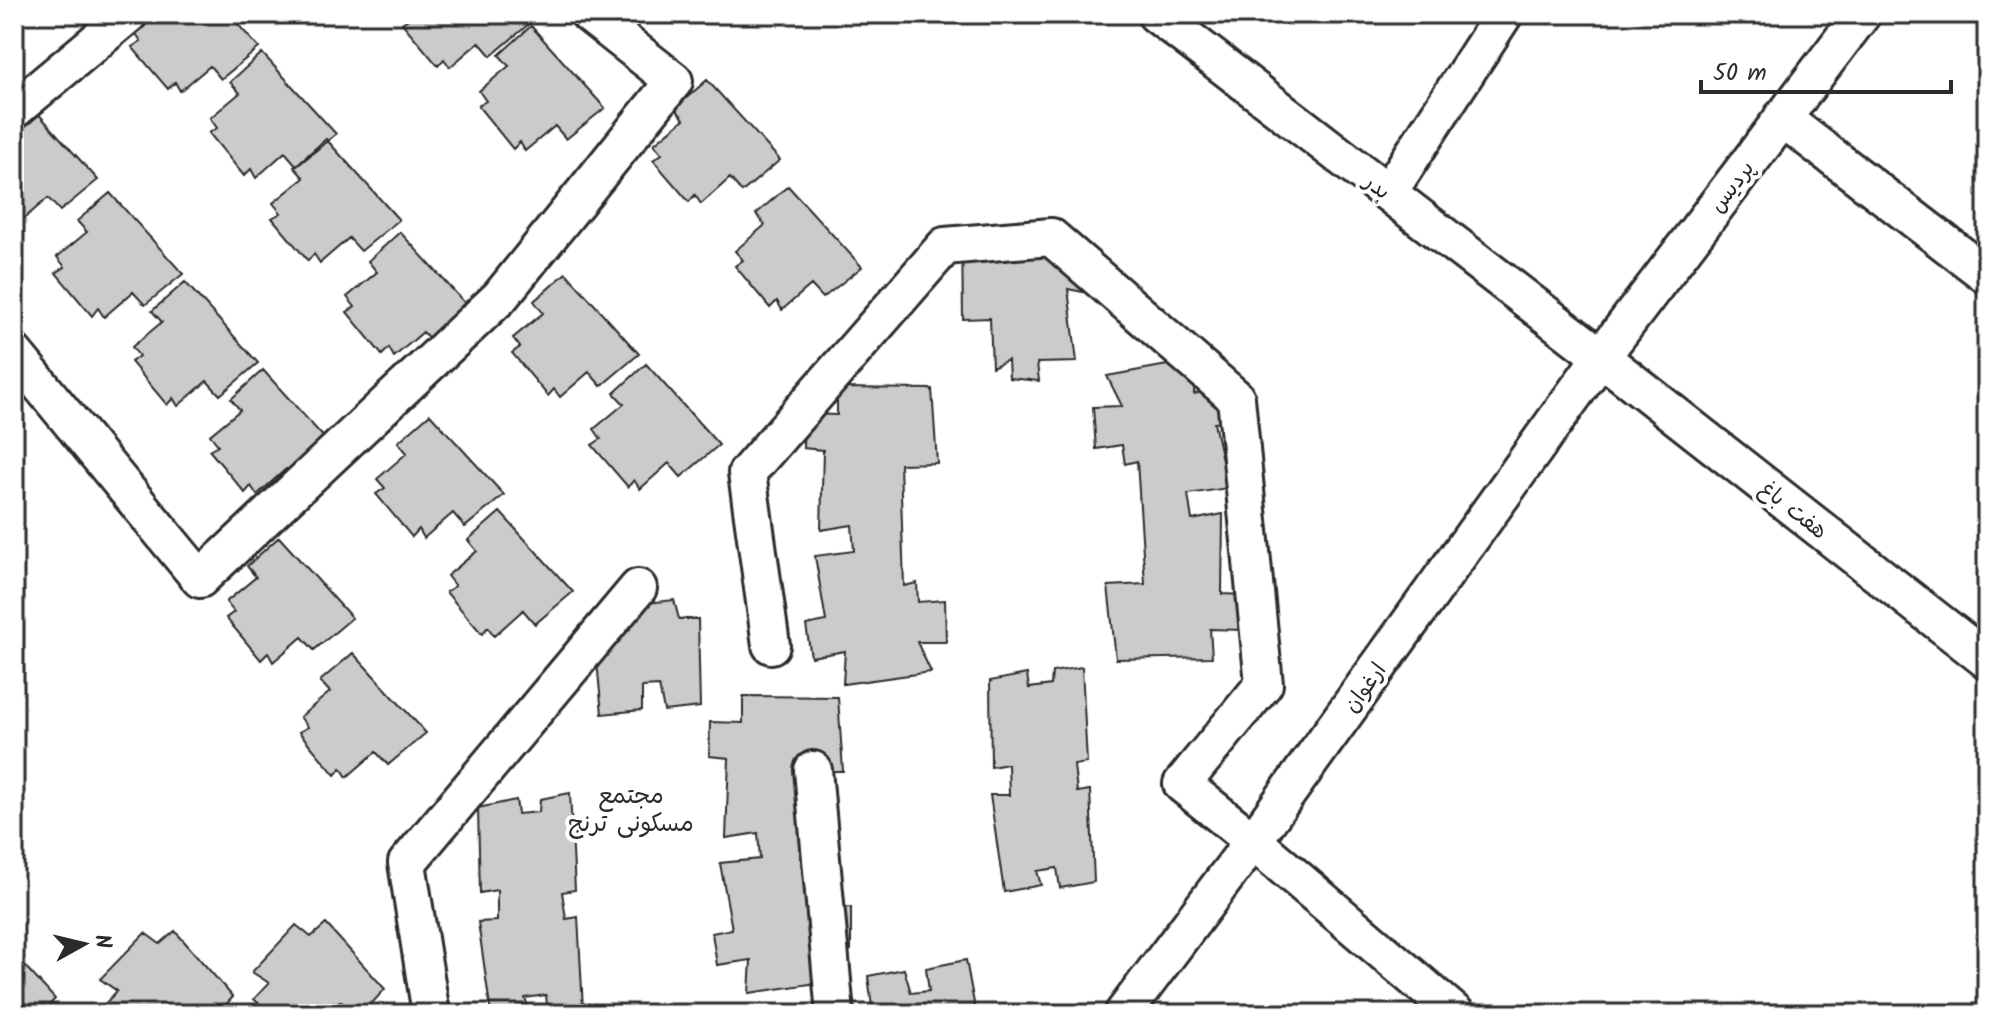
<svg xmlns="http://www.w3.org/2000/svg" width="2001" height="1028" font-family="Kalam,'Playpen Sans Arabic',sans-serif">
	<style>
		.building { fill: #cbcbcb; stroke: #2b2b2b; stroke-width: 2 }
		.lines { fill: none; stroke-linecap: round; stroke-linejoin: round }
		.minor-casing { stroke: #2b2b2b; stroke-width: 42 }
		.minor { stroke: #fff; stroke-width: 36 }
		.labels { text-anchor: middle; stroke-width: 8; stroke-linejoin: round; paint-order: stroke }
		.street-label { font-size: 22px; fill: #2b2b2b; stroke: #fff }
		.neighbourhood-label { font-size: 24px; fill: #2b2b2b; stroke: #fff }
	</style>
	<rect width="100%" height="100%" fill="#fff"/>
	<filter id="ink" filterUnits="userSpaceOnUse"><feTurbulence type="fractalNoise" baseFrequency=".0125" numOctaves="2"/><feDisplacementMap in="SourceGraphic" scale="16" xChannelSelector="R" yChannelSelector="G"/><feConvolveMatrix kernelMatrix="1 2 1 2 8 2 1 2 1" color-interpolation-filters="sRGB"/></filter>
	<g filter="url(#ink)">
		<path class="building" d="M154,14H229L259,48L221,79L210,66L180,91L175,82L168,89L132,47L141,41L134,31Z
			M408,14H520L529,24L491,56L479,42L450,67L444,59L438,66L402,23L411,17Z
			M531,26L605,108L566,139L555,126L525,151L520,142L513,149L478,106L486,101L479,91L509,66L499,55Z
			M262,53L336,134L297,166L285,152L256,178L251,169L244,176L209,133L217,128L210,118L240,93L230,82Z
			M707,80L780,160L742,192L730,178L701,204L695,195L689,202L653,160L662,154L654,144L684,119L675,108Z
			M25,99L98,180L60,211L48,198L19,223L14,215V108Z
			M326,139L399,220L361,251L349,238L320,263L314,254L308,261L272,218L281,213L273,203L304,178L294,167Z
			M788,186L862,267L823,298L811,285L782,310L777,301L770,308L735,266L743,260L735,251L765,225L756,214Z
			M110,193L183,274L145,305L133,292L104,317L98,308L92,316L56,273L65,267L57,257L87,232L77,221Z
			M1052,227L1082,259L1083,292L1068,289L1077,362L1037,363L1039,381L1009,378L1008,360L992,367L990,318L963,319L962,235Z
			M400,232L474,313L435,345L423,332L394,357L389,348L382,355L347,312L355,307L347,297L377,272L368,261Z
			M566,273L639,354L601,386L589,372L560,397L554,389L548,396L512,353L520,347L513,338L543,313L534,301Z
			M185,282L258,363L220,395L207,381L178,406L173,398L167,405L131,362L139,356L132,347L162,322L152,311Z
			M1195,360L1194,394L1227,387L1234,419L1214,423L1228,488L1188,494L1192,520L1223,514L1222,594L1243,595V630L1210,629L1212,657L1116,659L1108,586L1145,584L1137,461L1125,464L1122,445L1096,449L1093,407L1122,406L1107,376Z
			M646,364L719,445L681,477L669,463L640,489L634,480L628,487L592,445L601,439L594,429L624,404L614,393Z
			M263,370L336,451L298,483L286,469L257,495L251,486L245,493L209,450L218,445L210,435L240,410L231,399Z
			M837,388L932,389L937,463L900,464L904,586L917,583L918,602L945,600L946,642H917L931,672L843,684L845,651L811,657L806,625L826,621L815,556L854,551L852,525L821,530L823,450L803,448L804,414L837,415Z
			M430,414L504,495L465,527L453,513L424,538L419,529L412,537L376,494L385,488L377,479L407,453L398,442Z
			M500,512L573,592L535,624L523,610L494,636L488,627L482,634L446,592L455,586L447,576L477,551L468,540Z
			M279,537L352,618L314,650L302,637L273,662L268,653L261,660L226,618L234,612L226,602L256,577L247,566Z
			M674,600L679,619H698L700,707L664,711L659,686L642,687V710L602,714L594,629L610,607Z
			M353,653L426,733L388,765L376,752L347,777L341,768L335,775L299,732L308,727L300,717L330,692L320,681Z
			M1082,667L1087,763L1074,765L1077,792L1090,790L1094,882L1060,888L1057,868L1037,871L1041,885L1004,892L990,795H1009L1008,764L991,767L990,681L1027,674L1029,688L1051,685L1052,672Z
			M743,696L838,697L843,771H806L824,910L851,907V950L823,951L837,980L749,993L751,960L717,965L712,933L732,929L720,863L760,859L758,833L726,838L729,758L709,756L710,722L743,723Z
			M570,793L575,890L562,892L566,919L578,917L583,1009L548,1014L546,995L525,998L530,1012L491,1014L478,922L497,921V890L480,893L478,808L516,800L518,814L539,812L540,799Z
			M326,924L385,989L362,1014H357L340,1001L328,1012L329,1014H269L254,999L269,983L252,972L296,925L311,937Z
			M175,931L233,997L217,1014H196L188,1008L182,1014H110L102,1007L117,991L100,979L145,933L160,944Z
			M14,954L55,999L41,1014H14Z
			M966,960L976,1014H873L868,976L904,969L911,993L929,991L926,968Z"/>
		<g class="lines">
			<g class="minor-casing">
				<path id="minor" d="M1156,14L1601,357L1987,660
					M14,110L129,14
					M1782,118L1987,275
					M1388,193L1504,14
					M14,353L200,579L500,297L674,81L589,14
					M771,645L747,473L945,246L1051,237L1236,398L1264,684L1182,784L1253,841L1456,1014
					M813,770L835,1014
					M431,1014L407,863L638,588
					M1123,1014L1253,841L1601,357L1862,14"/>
			</g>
			<use href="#minor" class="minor"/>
		</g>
	</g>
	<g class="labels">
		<g class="street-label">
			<text transform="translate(1378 186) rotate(38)" y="8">بدر</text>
			<text transform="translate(1731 186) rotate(-53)" y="8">پردیس</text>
			<text transform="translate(1794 509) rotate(38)" y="8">هفت باغ</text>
			<text transform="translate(1364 687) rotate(-54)" y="8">ارغوان</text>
		</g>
		<g class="neighbourhood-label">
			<text x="631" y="803">مجتمع<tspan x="631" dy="28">مسکونی ترنج</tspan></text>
		</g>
	</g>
	<rect width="2001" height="1028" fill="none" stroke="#fff" stroke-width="48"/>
	<rect x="24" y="24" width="1953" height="980" fill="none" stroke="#2b2b2b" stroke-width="3" filter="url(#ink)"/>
	<g transform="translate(84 944) rotate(82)" stroke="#ffffff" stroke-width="6" paint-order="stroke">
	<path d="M0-6L14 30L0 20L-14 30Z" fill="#2b2b2b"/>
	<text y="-12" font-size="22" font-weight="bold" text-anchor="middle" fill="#2b2b2b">N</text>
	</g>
	<path d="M1701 80v12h250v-12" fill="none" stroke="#2b2b2b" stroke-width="4"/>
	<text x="1713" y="80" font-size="24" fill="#2b2b2b" stroke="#ffffff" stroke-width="6" paint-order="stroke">50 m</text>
</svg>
